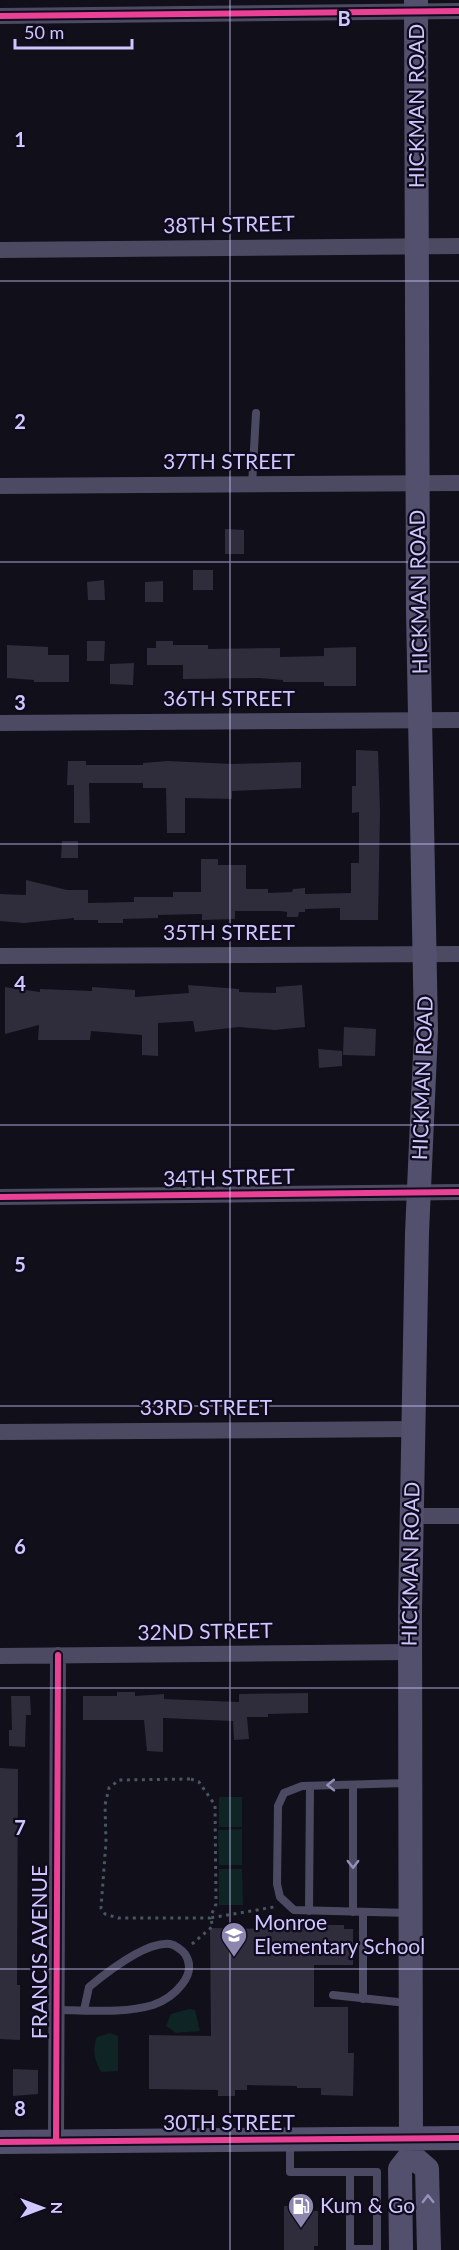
<svg xmlns="http://www.w3.org/2000/svg" width="459" height="2250" font-family="Lato,sans-serif">
	<style>
		.green { fill: #0e2425 }
		.building { fill: #2f2c3c }
		.lines { fill: none; stroke-linecap: round; stroke-linejoin: round }
		.path { stroke: #485664; stroke-width: 3; stroke-dasharray: 3 4.5; stroke-linecap: butt }
		.lane { stroke: #4c4a62; stroke-width: 8 }
		.street { stroke: #4c4a62; stroke-width: 16 }
		.secondary { stroke: #52506d; stroke-width: 24 }
		.cycleway-casing { stroke: #0f0b1d; stroke-width: 10 }
		.cycleway { stroke: #ea4096; stroke-width: 6 }
		.oneway { stroke: #948fb8 }
		.oneway2 { stroke: #9791bd }
		.grid { fill: none; stroke: #cfc7ff; stroke-width: 1.5; stroke-opacity: 0.55 }
		.labels { text-anchor: middle; stroke-width: 4.5; stroke-linejoin: round; paint-order: stroke }
		.street-label { font-size: 21px; fill: #cfc7ff; stroke: #0f0b1d }
		.poi-label { font-size: 21px; fill: #cfc7ff; stroke: #0f0b1d; text-anchor: start }
		.grid-label { font-size: 20px; text-anchor: middle; font-weight: bold; fill: #cfc7ff; stroke: #0f0b1d; stroke-width: 4.5; stroke-linejoin: round; paint-order: stroke }
	</style>
	<rect width="100%" height="100%" fill="#110f19"/>
	<path class="green" d="M219,1797H242V1827H219Z
		M242,1829V1865H219L218,1830Z
		M219,1869H242L243,1905H219Z
		M189,2009L195,2010L200,2031L176,2033L166,2026L171,2014Z
		M110,2033L118,2036V2071L101,2072C94,2060 92,2050 97,2037Z"/>
	<path class="building" d="M225,529L244,530V554H225Z
		M193,570H213V590H193Z
		M104,580L105,600H88L87,582Z
		M163,581V602H145V582Z
		M87,641H105L104,661H87Z
		M156,641H173V645H208V649L280,648V657L324,656V648L356,647V686H324V682H283V680L259,678L183,679V665H147V648H156Z
		M7,645L48,647V655H69V682H34V680L7,678Z
		M134,663L133,685L110,684V664Z
		M356,750L378,751L380,812L378,920H340V908L305,909V912H299L298,917H287V912L280,911H235V919L202,920V914L158,915V918L123,919V923H98V920H74V918L24,923L0,921V894L26,895V880L67,890H88V903L134,902V897H173V892H201V859H218V865H246V889H268V893L292,892L293,889L305,888V894L351,893V863H359V812L352,813V786H356Z
		M68,761H86V765H143V763L167,761L233,764L301,762V788L232,791V799L185,798V833H167L166,788H143V783H89L90,823H74V785H67Z
		M62,841H78V858H61Z
		M188,985L239,989V992L276,993V987L302,985L305,1027L275,1030L239,1027L195,1032L193,1021L158,1023V1056L142,1055V1035L91,1031L90,1040H38L39,1025L5,1034V987L40,992V989L92,991V987L135,990V997L189,993Z
		M344,1027L376,1029L375,1056L343,1055Z
		M318,1049L342,1051V1066L319,1068Z
		M117,1692H135V1696L164,1694V1699L239,1702V1694L308,1693V1713L268,1714V1717H247L249,1739L234,1740L233,1721L163,1718V1752L147,1751L144,1720H83V1696H117Z
		M11,1696H30L31,1715H26L25,1747L9,1746V1730H12Z
		M0,1768L18,1769L17,1985H20V2040L0,2039Z
		M266,1925H344V1929H353V1965H314V2007H348V2053H354L353,2096L321,2095V2088H297V2086L247,2085V2090H235V2096H218V2090L149,2089V2035L211,2036L210,1928L266,1929Z
		M13,2069L38,2070V2094L13,2096Z
		M284,2206H314V2211H318V2246H314V2250H284Z"/>
	<g class="lines">
		<path class="path" d="M191,1779L199,1782L215,1805L216,1904L210,1918H118L105,1914L101,1908L106,1842L105,1805L109,1788L119,1780Z
			M192,1944L213,1926L210,1918L274,1907"/>
		<path class="lane" d="M252,485L256,413
			M407,1783L302,1786L284,1793L278,1806L277,1884L280,1897L294,1910L410,1913
			M353,1785V1912
			M309,1911L310,1786
			M333,1995L407,2003
			M363,1999V1912
			M56,2010C88,2010 123,2014 153,2005C173,1998 199,1975 185,1954C182,1950 175,1945 170,1944C146,1941 106,1973 89,1987L84,2010
			M290,2142V2172H377V2249H350V2172"/>
		<path class="street" d="M0,16L459,11
			M0,250L459,246
			M0,486L459,483
			M0,723L459,720
			M0,956L459,954
			M0,1197L459,1192
			M0,1432L413,1429
			M411,1516H459
			M0,1656L410,1652
			M56,2141L58,1655"/>
		<path class="secondary" d="M0,2142L459,2138
			M411,2155L427,2169L429,2250
			M401,2250L400,2169L411,2155L410,1612L417,1233L426,1031L418,611L416,0"/>
		<g class="cycleway-casing">
			<path id="cycleway" d="M0,16L459,11
				M0,1197L459,1192
				M56,2141L58,1655
				M0,2142L459,2138"/>
		</g>
		<use href="#cycleway" class="cycleway"/>
	</g>
	<defs><path id="oneway-chevron" d="M-2-3.5L2.5 0L-2 3.5" fill="none" stroke-width="1.6" stroke-linecap="round" stroke-linejoin="round" transform="scale(1.5)"/></defs>
	<g class="oneway">
		<use href="#oneway-chevron" transform="translate(331 1785) rotate(179)"/>
		<use href="#oneway-chevron" transform="translate(353 1864) rotate(90)"/>
	</g>
	<use class="oneway2" href="#oneway-chevron" transform="translate(428 2199) rotate(-91)"/>
	<path class="grid" d="M230,0V2250M0,281H459M0,562H459M0,844H459M0,1125H459M0,1406H459M0,1688H459M0,1969H459"/>
	<defs>
		<g id="school-pin" transform="scale(1.35)"><path d="M0 17L-7.5 6A9.5 9.5 0 1 1 7.5 6Z" fill="#8c87ae" stroke="#0f0b1d"/><path d="M0-5L7-2L0 1L-7-2ZM-4 1L0 2.5L4 1V4Q0 6-4 4Z" fill="#fff"/></g>
		<g id="fuel-pin" transform="scale(1.35)"><path d="M0 17L-7.5 6A9.5 9.5 0 1 1 7.5 6Z" fill="#8c87ae" stroke="#0f0b1d"/><path d="M-5.5-6h7V0h2V4h1.3V-2.5L3-4.5l.8-.8L6-3V5H2.5V1h-1V6h-7ZM-4.2-4.7v3.2H.2V-4.7Z" fill="#fff"/></g>
	</defs>
	<g fill-rule="evenodd">
		<use href="#school-pin" x="234" y="1935"/>
		<use href="#fuel-pin" x="301" y="2206"/>
	</g>
	<g class="labels">
		<g class="street-label">
			<text transform="translate(417 106) rotate(-90)" y="7">HICKMAN ROAD</text>
			<text transform="translate(229 225) rotate(-1)" y="7">38TH STREET</text>
			<text x="229" y="469">37TH STREET</text>
			<text transform="translate(419 592) rotate(-91)" y="7">HICKMAN ROAD</text>
			<text x="229" y="706">36TH STREET</text>
			<text x="229" y="940">35TH STREET</text>
			<text transform="translate(423 1078) rotate(-88)" y="7">HICKMAN ROAD</text>
			<text transform="translate(229 1178) rotate(-1)" y="7">34TH STREET</text>
			<text x="206" y="1415">33RD STREET</text>
			<text transform="translate(411 1564) rotate(-89)" y="7">HICKMAN ROAD</text>
			<text transform="translate(205 1632) rotate(-1)" y="7">32ND STREET</text>
			<text transform="translate(40 1952) rotate(-90)" y="7">FRANCIS AVENUE</text>
			<text x="229" y="2130">30TH STREET</text>
		</g>
		<g class="poi-label">
			<text x="254" y="1930">Monroe<tspan x="254" dy="24">Elementary School</tspan></text>
			<text x="320" y="2213">Kum &amp; Go</text>
		</g>
	</g>
	<g class="grid-label">
		<text x="344" y="26">B</text>
		<text x="20" y="147">1</text>
		<text x="20" y="429">2</text>
		<text x="20" y="710">3</text>
		<text x="20" y="991">4</text>
		<text x="20" y="1272">5</text>
		<text x="20" y="1554">6</text>
		<text x="20" y="1835">7</text>
		<text x="20" y="2116">8</text>
	</g>
	<g transform="translate(42 2208) rotate(90)" stroke="#0f0b1d" stroke-width="4.5" paint-order="stroke">
	<path d="M0-4.5L10 22L0 15L-10 22Z" fill="#cfc7ff"/>
	<text y="-9" font-size="16" font-weight="bold" text-anchor="middle" fill="#cfc7ff">N</text>
	</g>
	<path d="M15 39v9h117v-9" fill="none" stroke="#cfc7ff" stroke-width="3"/>
	<text x="24" y="39" font-size="18" fill="#cfc7ff" stroke="#0f0b1d" stroke-width="4.5" paint-order="stroke">50 m</text>
</svg>
